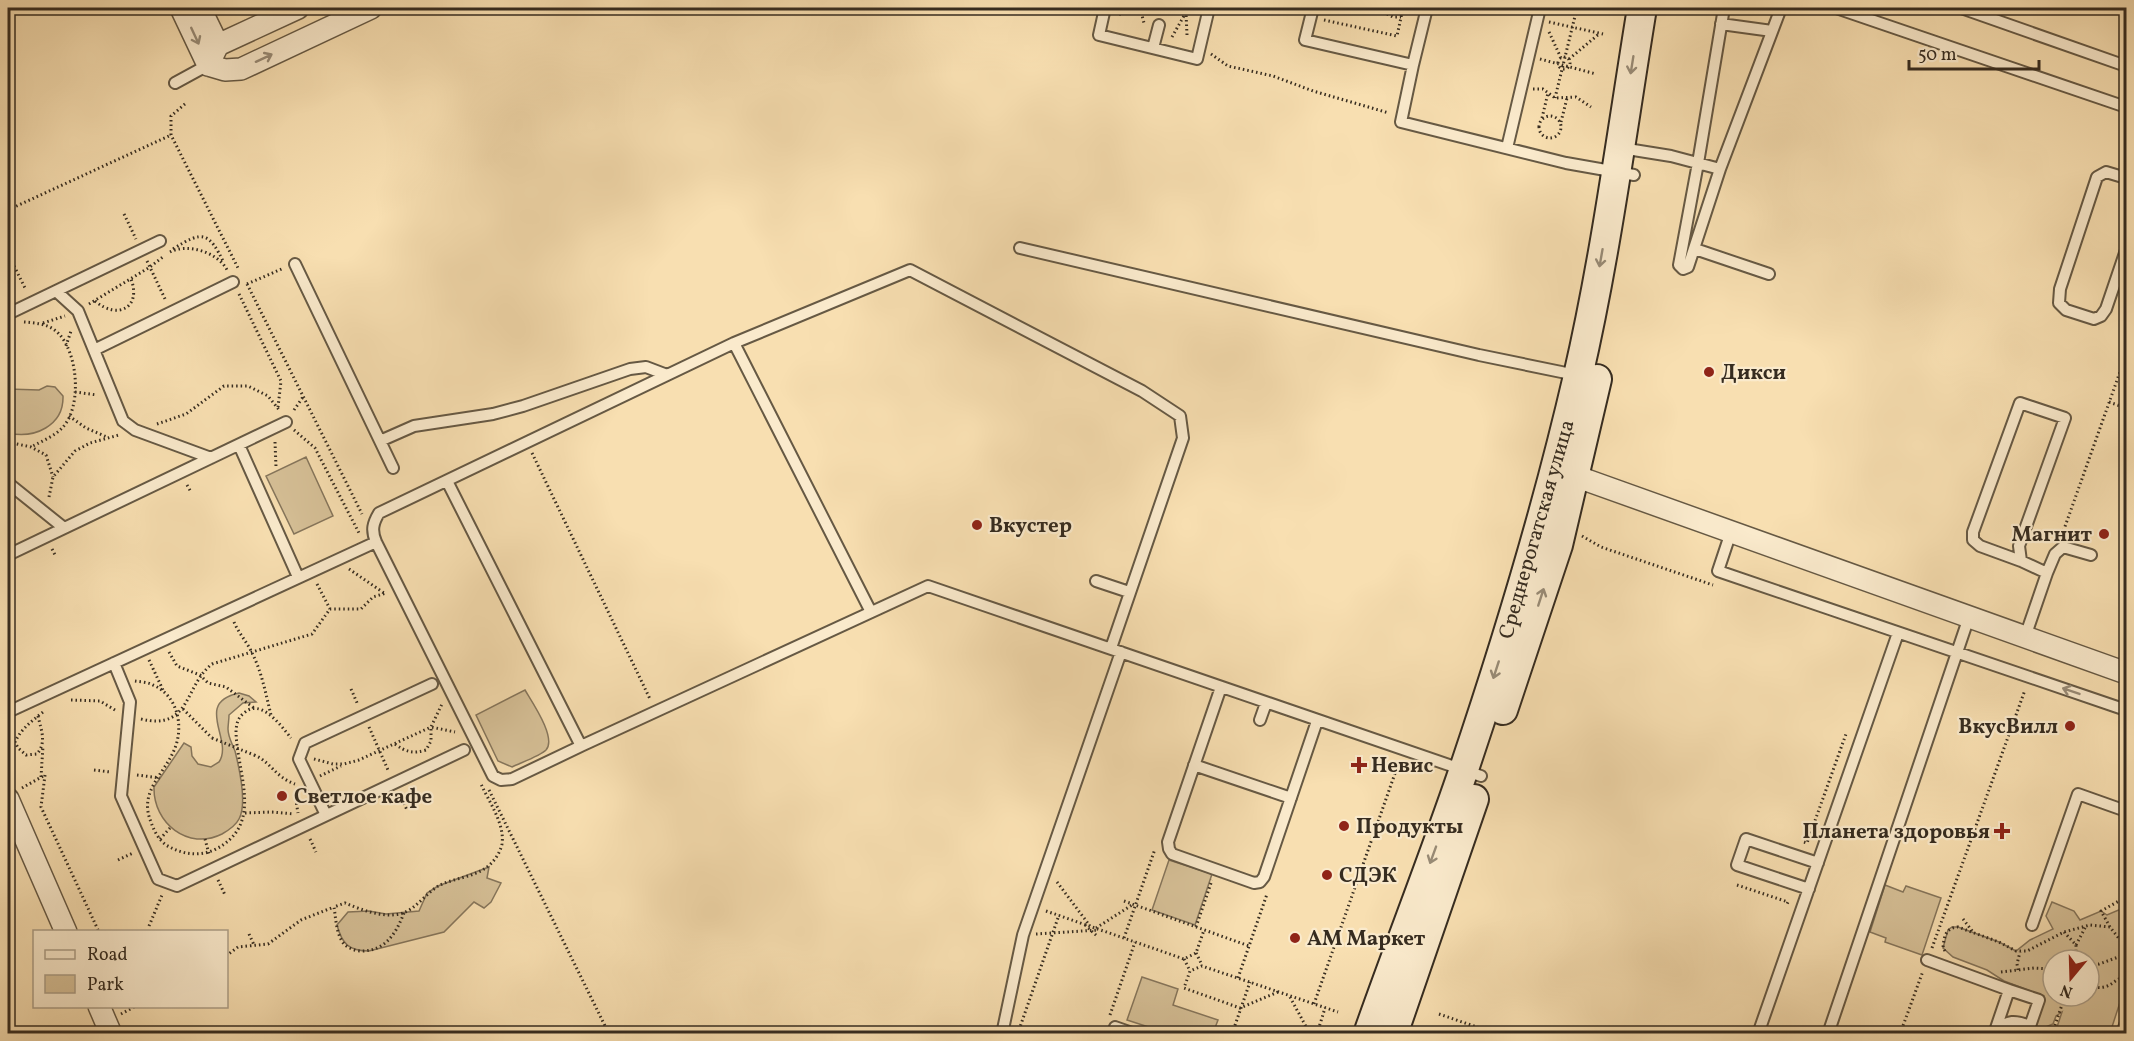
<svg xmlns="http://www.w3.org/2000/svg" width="2134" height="1041" font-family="Vollkorn,serif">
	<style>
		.green { fill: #d7c198; stroke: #86765c; stroke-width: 1.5; fill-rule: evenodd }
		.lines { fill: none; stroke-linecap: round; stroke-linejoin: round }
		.lane-casing { stroke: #665944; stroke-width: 14 }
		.street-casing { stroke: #665944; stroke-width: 24 }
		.secondary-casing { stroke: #362c20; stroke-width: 32 }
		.path { stroke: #362c20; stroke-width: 3; stroke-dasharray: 1.5 3; stroke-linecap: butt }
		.lane { stroke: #faeacc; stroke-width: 10 }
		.street { stroke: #faeacc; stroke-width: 21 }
		.secondary { stroke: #faeacc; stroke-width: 28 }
		.path-bridge { stroke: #362c20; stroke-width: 3; stroke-dasharray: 1.5 3; stroke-linecap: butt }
		.oneway { stroke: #988b76 }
		.poi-dot { fill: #8f2418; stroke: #faeacc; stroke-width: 2 }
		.labels { text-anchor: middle; stroke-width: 4.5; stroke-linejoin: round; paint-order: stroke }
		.poi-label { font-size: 21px; font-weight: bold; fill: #362c20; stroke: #faeacc; text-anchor: start }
		.street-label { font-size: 21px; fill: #362c20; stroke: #faeacc }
	</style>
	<rect width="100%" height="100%" fill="#f8dfb1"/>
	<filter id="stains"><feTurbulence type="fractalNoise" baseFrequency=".00333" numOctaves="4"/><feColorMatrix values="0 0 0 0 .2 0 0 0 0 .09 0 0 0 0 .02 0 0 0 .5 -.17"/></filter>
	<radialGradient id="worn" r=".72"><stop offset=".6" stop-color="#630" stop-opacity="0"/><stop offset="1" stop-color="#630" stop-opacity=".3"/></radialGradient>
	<path class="green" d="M47,386L55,387L63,396C64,426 34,439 8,433V389L39,390Z
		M306,457L333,516L294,534L266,476Z
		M525,690C532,702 557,738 546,750C540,756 520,763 512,767L498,761L476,715Z
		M239,693L249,696L256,702L243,703L229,715C229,720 228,725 228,729C228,737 232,743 235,751C239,767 247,804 239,819C236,825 229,830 222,834C188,851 153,823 154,787L184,743L191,747L192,756L198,764L211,767L219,762C234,740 193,703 239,693Z
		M1169,860L1212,874L1195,925L1152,910Z
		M489,867L487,878L501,883L491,902L484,908L474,902L444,932L369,951C349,951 342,944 337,925L348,912L369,911L386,914L419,911L427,893L438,886Z
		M1885,885L1903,892L1906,886L1941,898L1922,955L1885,942L1886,938L1870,932Z
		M2052,902L2074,911L2080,920L2101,911L2107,915L2121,909L2124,916L2126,915V984L2110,1033H2066L2056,1030L2062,1012L2056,1016L2053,1024L2031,1033L2044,996L2004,981L1987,970L1953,957L1943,948L1948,930L1952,927H1958L1999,942L2016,951L2030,940L2053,929L2046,916ZM2053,960H2089V996H2053Z
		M1142,977L1178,989L1173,1005L1218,1020L1213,1033H1167L1127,1020Z"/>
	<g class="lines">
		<g class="lane-casing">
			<path id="lane" d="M1105,8L1099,35L1197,59L1209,8
				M1313,8L1305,40L1413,65L1401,122L1566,163L1634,175
				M1724,8L1698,163L1679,265L1683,269L1688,267L1720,169L1781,8
				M1836,8L2126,107
				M1961,8L2126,66
				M1721,24L1772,31
				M1153,48L1159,25
				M1413,65L1427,8
				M175,83L208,65
				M1507,148L1540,8
				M1621,148L1671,156L1720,169
				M2126,178L2106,172L2097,177L2060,289L2059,303L2066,310L2094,319L2101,316L2106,309L2126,250
				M1020,248L1479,355L1576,375
				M1695,249L1769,274
				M295,264L393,468
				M56,291L78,311L123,421L135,430L211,458
				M8,314L160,241
				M734,343L871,612
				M94,350L233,282
				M380,441L414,426L493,414L523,406L630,369L646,367L667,375
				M239,445L298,577
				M447,481L581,746L928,586L1481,776
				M8,483L64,528
				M1731,532L1718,571L2126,710
				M8,555L286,422
				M2021,561L2019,546L2065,418L2020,403L1973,532V540L1980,546L2021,561L2047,573L2025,637
				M2047,573L2055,554L2063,547L2091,555
				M1096,581L1129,592
				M114,663L130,702L121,796L158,879L177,886L464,750
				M1221,687L1168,842L1169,849L1172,854L1254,883L1260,882L1264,877L1317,721
				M8,712L376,542
				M1260,720L1266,703
				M581,746L512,779L501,780L493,776L376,542C371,530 373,523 379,513L734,343L910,270L1142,391L1180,416L1183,438L1111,648
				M1194,765L1291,798
				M326,815L299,759L305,743L432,684
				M1809,889L1737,865L1746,839L1818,863
				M2032,925L2078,794L2126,811
				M1927,960L2009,990L1994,1034
				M1996,1030C2008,1020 2015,1020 2030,1026L2039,1000L2009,990
				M1002,1034L1023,935L1121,652
				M1113,1034L1115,1027L1135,1034
				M1758,1034L1898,633
				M1828,1034L1969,617
				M2122,1034L2125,1025H2126"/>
		</g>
		<g class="street-casing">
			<path id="street" d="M181,8L208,65
				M200,8L218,45
				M208,65L225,70L241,69L371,8
				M208,65L218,45L298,8
				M1575,476L2126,673
				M8,799L66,932
				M99,1006L111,1034"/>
		</g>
		<g class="secondary-casing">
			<path id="secondary" d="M1503,710L1558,545L1597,379
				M1368,1034C1399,946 1433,860 1463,772C1507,642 1547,510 1578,376C1606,255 1622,130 1642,8
				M1393,1034L1474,799"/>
		</g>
		<path class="path" d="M1140,8L1144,23
			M1357,8H1365
			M1375,8L1393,17H1401
			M1119,15L1126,8
			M1324,20L1397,36L1403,8
			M1549,22L1603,34
			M1549,32L1561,58
			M1187,35L1186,13L1188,8
			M1172,37L1185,14
			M1211,54L1228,66L1273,76L1313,91L1389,113
			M1558 63a6 6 0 1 1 12 0a6 6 0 1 1-12 0Z
			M1540,59L1596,74
			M1569,59L1599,34
			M1533,89H1543L1555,98L1576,97L1591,107
			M1555,98L1577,8
			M185,104L171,116V135L239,270
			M1539 127a11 11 0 1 1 22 0a11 11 0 1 1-22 0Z
			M1542,118L1548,93
			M1561,122L1567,98
			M8,210L171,135
			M124,214L136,239
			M173,249C203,230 209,232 224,263
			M170,252C187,243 218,252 227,270
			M147,261L166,301
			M14,266L26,290
			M247,284L362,514
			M247,284L284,268
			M239,294L281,381L278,407
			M95,301C117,320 142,308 131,279
			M89,304L150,267L164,256
			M24,322C37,323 50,324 59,334C78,354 82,406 63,427C55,436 42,441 31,447
			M43,323L65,316
			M66,346L71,331
			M75,392L97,395
			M2109,402L2126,408
			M294,410L303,397
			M69,416L86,428L107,437
			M157,424L186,414L224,386H248L268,396L280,411
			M294,430L315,448L359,533
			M8,442L31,447L46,455L53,477
			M275,442L276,467
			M532,453L650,699
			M187,485L191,492
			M49,497L53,477L75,451L90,443L119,435
			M2062,535L2126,355
			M1582,536L1601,547L1713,585
			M52,549L56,557
			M349,569L384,593
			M317,584L330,609
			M234,622C239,634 248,643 253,655C262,673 266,695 271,715
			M169,652L177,666L200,675L208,683L226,687L254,708
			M149,660L163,690
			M135,681C141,682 148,682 153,685C177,695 184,725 175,748C165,774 138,791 151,822C154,831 159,840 166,845C181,854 198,857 214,850C266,825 236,773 236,730C237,722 238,718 244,713C261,697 282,727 291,738
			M351,689L358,705
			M71,700L100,701L115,710
			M183,709L212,738
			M38,716C41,730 47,742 37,754L26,755L18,748L15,742C21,729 32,721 43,712
			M141,719C191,731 184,686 212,664L312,634L330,609H361L373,597L386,593
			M369,727L388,770
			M395,744C406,752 413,754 426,750L431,741V727L455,732
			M254,755C270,761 275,777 295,784
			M314,759L333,764H344L359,760L431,727L442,704
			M94,770L110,772
			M45,775L41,807L99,932
			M137,775L160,778
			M320,776L341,766
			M41,777L43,746
			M22,788L45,775
			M298,790L296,801L298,813
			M489,790L609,1034
			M400,795L407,810
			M245,813L272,812L294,814
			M160,839L170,828
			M205,839L209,854
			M310,839L316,852
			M1804,842L1807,843L1846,734
			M118,860L133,853
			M218,880L225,895
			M1057,882L1090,926
			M1737,885L1788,902L1787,904
			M1124,901L1249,946
			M1046,911L1184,959L1196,953L1204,930
			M404,913C396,933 386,951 361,951C355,951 348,948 344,944C336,934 336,919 334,907L345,903C362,910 385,919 403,913C417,908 427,892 440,885C455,878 474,877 487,867C494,862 500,853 502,844C505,824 489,802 481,784
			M1963,919L1973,932
			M1085,925L1097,936
			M149,926L162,895
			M1196,927L1212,880
			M2110,927L2101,911L2126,897
			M1096,928L1132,905
			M2064,932L2076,945V960
			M249,934L254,945
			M1036,934L1098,930
			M1124,938L1155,849
			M2076,945L2086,926
			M1932,948L2025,690
			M1945,951L1943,948C1944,937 1945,928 1958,927L1999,942L2016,951H2027L2064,932L2090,925L2110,927L2124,945V955L2126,958
			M1196,953L1202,965
			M226,956L238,947L268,944L301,920L334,907
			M1184,959L1190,971
			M2089,964H2099L2124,955
			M2018,970L2017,964L2020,952
			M2001,972L2034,968L2053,969
			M1238,978L1267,894
			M2089,986C2111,992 2112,979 2126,976
			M1278,992L1240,1008L1184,988L1190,971L1202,966L1338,1012
			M1290,997L1310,1034
			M1314,1004L1399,762
			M2121,1013L2126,991
			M121,1014L136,1006
			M1439,1014L1497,1034
			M1110,1015L1135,942
			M1019,1030L1059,915
			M1232,1034L1250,982
			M1317,1034L1325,1008
			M1900,1034L1923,971
			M2052,1034L2065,996"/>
		<use href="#lane" class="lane"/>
		<use href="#street" class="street"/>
		<use href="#secondary" class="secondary"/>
		<path class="path-bridge" d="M212,738L254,755"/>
	</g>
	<defs><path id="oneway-shaft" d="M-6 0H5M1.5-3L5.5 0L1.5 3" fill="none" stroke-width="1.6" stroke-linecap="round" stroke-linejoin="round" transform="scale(1.5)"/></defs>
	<g class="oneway">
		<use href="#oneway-shaft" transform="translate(195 36) rotate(65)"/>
		<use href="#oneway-shaft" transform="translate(264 58) rotate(-25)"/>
		<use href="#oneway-shaft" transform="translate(1632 65) rotate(99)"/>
		<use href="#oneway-shaft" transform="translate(1601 258) rotate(100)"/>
		<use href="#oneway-shaft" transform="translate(1541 597) rotate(-72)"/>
		<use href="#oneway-shaft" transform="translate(1496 670) rotate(108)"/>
		<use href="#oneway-shaft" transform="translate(2071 691) rotate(-161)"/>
		<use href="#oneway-shaft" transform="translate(1433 855) rotate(110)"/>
	</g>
	<g class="poi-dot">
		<circle cx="1709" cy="372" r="6"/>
		<circle cx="977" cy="525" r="6"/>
		<circle cx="2104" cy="534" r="6"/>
		<circle cx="2070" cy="726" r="6"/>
		<path d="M1356 756h6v6h6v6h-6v6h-6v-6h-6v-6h6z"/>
		<circle cx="282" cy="796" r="6"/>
		<circle cx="1344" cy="826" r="6"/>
		<path d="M1999 822h6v6h6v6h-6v6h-6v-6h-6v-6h6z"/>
		<circle cx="1327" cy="875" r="6"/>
		<circle cx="1295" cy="938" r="6"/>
	</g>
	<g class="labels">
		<g class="poi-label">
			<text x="1721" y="379">Дикси</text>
			<text x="989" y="532">Вкустер</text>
			<text x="2092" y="541" text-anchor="end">Магнит</text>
			<text x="2058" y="733" text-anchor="end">ВкусВилл</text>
			<text x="1371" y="772">Невис</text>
			<text x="294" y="803">Светлое кафе</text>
			<text x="1356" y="833">Продукты</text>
			<text x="1990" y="838" text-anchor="end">Планета здоровья</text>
			<text x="1339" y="882">СДЭК</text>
			<text x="1307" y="945">АМ Маркет</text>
		</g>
		<g class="street-label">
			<text transform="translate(1536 529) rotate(-74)" y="7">Среднерогатская улица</text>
		</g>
	</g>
	<rect width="2134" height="1041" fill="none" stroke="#f8dfb1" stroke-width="30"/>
	<rect x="9" y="9" width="2116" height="1023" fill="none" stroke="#362c20" stroke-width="3"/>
	<rect x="15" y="15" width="2104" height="1011" fill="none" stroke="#362c20" stroke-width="1.5"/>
	<rect x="33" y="930" width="195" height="78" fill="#faeacc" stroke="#ac9e87" stroke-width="1.5"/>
	<rect x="45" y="950" width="30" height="9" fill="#faeacc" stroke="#ac9e87" stroke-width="1.5"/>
	<text x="87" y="960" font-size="18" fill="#362c20">Road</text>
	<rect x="45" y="975" width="30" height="18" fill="#d7c198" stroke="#ac9e87" stroke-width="1.5"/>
	<text x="87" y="990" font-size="18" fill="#362c20">Park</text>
	<g transform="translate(2071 978) rotate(199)"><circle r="28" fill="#faeacc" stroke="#ac9e87" stroke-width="1.5"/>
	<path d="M0-4.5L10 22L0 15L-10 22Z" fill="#8f2418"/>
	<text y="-9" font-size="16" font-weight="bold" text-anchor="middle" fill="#362c20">N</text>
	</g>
	<path d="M1909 60v9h130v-9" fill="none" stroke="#362c20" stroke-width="3"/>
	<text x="1918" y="60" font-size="18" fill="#362c20" stroke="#faeacc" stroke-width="4.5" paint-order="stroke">50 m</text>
	<rect width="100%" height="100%" filter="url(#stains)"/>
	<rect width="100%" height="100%" fill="url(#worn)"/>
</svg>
